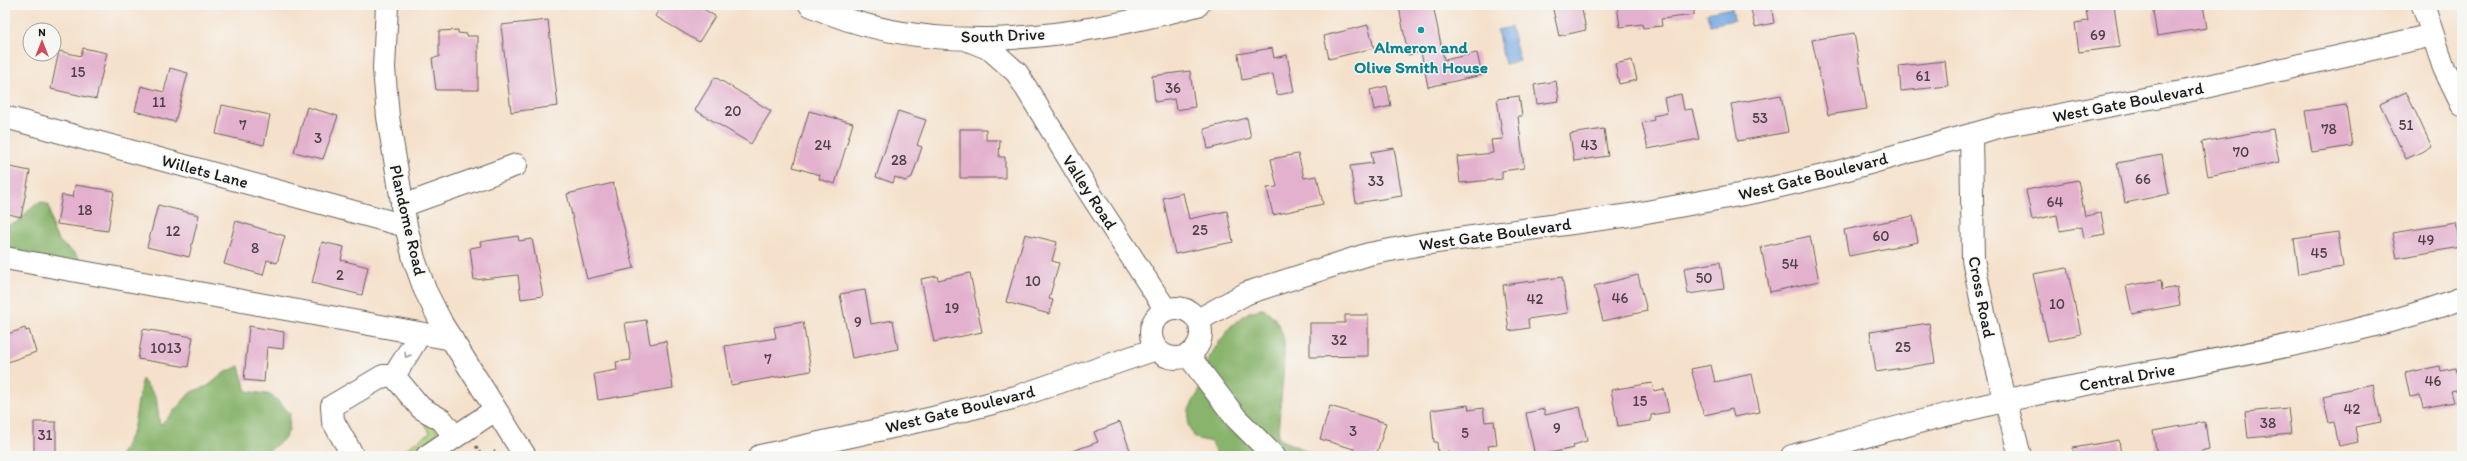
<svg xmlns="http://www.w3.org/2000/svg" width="2467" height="461" font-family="Itim,sans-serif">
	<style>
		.green { fill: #abd27c; stroke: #64774c }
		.forest { fill: #88b46c; stroke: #526844 }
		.water { fill: #77a8e2; stroke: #4a627f }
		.building { fill: #e3b1ce }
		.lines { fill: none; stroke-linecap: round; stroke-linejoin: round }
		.minor-casing { stroke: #686159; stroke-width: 24 }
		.major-casing { stroke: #686159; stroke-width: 24 }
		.path { stroke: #686159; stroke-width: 2.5; stroke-dasharray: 3 3; stroke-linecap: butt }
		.minor { stroke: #fff; stroke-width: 22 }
		.major { stroke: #fff; stroke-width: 22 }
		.oneway { stroke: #999 }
		.culture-dot { fill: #0f9aa8; stroke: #f6f6f2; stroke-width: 1.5 }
		.labels { text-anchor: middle; stroke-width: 3; stroke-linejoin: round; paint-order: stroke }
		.number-label { font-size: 15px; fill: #4e4148 }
		.street-label { font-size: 17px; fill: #1c1c1c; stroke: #f6f6f2 }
		.culture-label { font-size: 17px; font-weight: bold; fill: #0d838f; stroke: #f6f6f2 }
	</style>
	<rect width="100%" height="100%" fill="#f6f6f2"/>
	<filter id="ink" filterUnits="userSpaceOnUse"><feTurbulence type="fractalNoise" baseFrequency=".025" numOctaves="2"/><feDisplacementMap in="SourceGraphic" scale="8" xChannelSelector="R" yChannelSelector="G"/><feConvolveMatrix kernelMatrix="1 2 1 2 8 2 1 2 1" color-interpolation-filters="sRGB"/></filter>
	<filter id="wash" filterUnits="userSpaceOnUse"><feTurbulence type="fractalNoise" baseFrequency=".012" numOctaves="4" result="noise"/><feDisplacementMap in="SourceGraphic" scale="16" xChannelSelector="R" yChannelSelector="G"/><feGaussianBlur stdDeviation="0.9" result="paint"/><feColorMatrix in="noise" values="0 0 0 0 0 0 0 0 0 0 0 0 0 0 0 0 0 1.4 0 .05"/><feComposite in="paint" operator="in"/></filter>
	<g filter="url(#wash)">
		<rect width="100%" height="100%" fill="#f5e1cb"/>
		<path class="green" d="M426,418L438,432L437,434L404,456H395L430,433L424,422Z"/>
		<path class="forest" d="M44,202L49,205C52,217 50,228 58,239C66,251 81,253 85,268L5,262V226L16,223L37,203Z
			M1262,309C1274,312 1284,332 1284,343C1285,373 1279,408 1278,438L1317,456H1218L1211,442L1195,438L1188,425L1189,409L1201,388L1208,358L1231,326L1249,312Z
			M239,366L246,391L272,395L290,413L289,430L285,438L262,456H120L133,431L142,379L156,397L160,426L191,392L208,386L224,373Z"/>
		<path class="water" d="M1732,8L1734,20L1710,25L1707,13Z
			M1511,27L1520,61L1505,64L1497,30Z"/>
		<g id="blocks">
			<path class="building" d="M662,5H697L715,16L699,42L655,16Z
				M1410,5H1433L1444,60L1477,53L1482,75L1428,87L1421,52L1408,55L1399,7Z
				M1552,5H1581L1586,30L1559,36Z
				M1617,5H1694V15L1661,19L1662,26L1643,28L1642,24L1620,27Z
				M1771,5L1774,23L1755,27L1751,9Z
				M2085,5H2114L2120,47L2079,52L2075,23L2088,21Z
				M2180,5H2203L2207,28L2157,36L2153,11Z
				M548,20L558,106L511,112L501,25Z
				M1368,25L1374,48L1329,59L1324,36Z
				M458,30V33L467,34V36H478V90H436L432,58L439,57V31Z
				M1854,33L1867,109L1828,115L1812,40Z
				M83,48L107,53L96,99L51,89L59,51L81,56Z
				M1272,48L1274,58L1287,55L1294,92L1277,95L1273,74L1242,80L1238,54Z
				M1632,60L1637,80L1619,84L1615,64Z
				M1945,61L1948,86L1901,91L1899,66Z
				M170,68L188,73L175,122L135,111L141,86L164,92Z
				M1190,71L1195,107L1176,110L1174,99L1155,102L1152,76Z
				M715,77L771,111L751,144L695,110Z
				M1556,81L1559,101L1537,104L1534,85Z
				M1387,86L1391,106L1374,110L1370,90Z
				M2406,92L2432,147L2406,159L2380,104Z
				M1681,94L1684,110L1692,109L1699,139L1648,149L1642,123L1654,120L1653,116L1667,113L1664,98Z
				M1781,95L1788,132L1738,141L1731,104Z
				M1519,96L1522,116H1518L1524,168L1502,171V179L1460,183L1457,157L1493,153L1491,140L1503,139L1497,99Z
				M222,105L270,115L264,145L216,134Z
				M2346,105L2352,146L2312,152L2305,111Z
				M307,107L338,116L323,159L294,152Z
				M809,111L853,123L835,184L819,179L820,175L793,167Z
				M898,111L926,120L917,145L922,147L912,177L905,181L895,177L893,183L876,177Z
				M1247,118L1251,138L1208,149L1204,129Z
				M960,129H986V140H1000L999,157H1005V178H960Z
				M1604,129L1608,156L1574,161L1570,134Z
				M2273,129L2279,162L2208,176L2202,142Z
				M1394,148L1402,196L1356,203L1350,166L1373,163L1371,152Z
				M1298,154L1304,178L1317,176L1323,204L1273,215L1267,188L1277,187L1271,159Z
				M2162,155L2169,194L2125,203L2117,163Z
				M5,166L30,171L21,217L5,213Z
				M2078,180L2085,216L2101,213L2105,234L2084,238L2082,227L2060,231L2057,215L2032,220L2026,190Z
				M613,183L634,268L587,279L567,194Z
				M75,185L114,191L108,231L57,224L62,195L73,197Z
				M1183,193L1189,219L1227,211L1233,242L1175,254L1163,198Z
				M158,205L199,215L189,257L147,247Z
				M1913,216L1918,242L1849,256L1844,230Z
				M236,221L285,236L277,263L267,260L263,275L224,264Z
				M2456,223L2460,247L2397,258L2392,233Z
				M2338,232L2343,267L2299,274L2294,239Z
				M1025,234L1057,242L1052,261L1059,263L1049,299L1053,300L1049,314L1006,302Z
				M518,236L519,241L532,239L543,296L521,299L518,275L474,280L470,248L481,246L480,242Z
				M1810,236L1819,281L1770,292L1761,247Z
				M322,242L344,247L341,260L368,267L362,295L312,283Z
				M1720,262L1724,289L1688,294L1684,268Z
				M2067,268L2081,334L2048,341L2033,274Z
				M970,273L982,332L934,342L921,279L937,276L938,280Z
				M1638,275L1647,311L1603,321L1594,286Z
				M1562,277L1568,313L1528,319L1529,328L1509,331L1503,285Z
				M2161,280L2162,290L2177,287L2180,305L2132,314L2126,286Z
				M865,290L871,324L893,320L898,349L852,358L840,294Z
				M1345,315H1368V356L1310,357V323H1345Z
				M646,320L650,344L666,341L673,388L598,400L594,374L617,370L616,362L631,360L625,323Z
				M803,322L811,371L731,385L725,346L776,338L774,327Z
				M1929,323L1935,363L1876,372L1870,332Z
				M249,326L284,332L283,349L267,347L264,382L244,380Z
				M25,328L26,331L29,330L36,352L5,363V335Z
				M143,329L193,337L188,367L138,359Z
				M1711,365L1715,382L1752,374L1760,412L1734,417L1732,409L1704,415L1691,369Z
				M2440,366L2441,371L2456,368L2460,389L2451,391L2454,402L2423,408L2420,395L2410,397L2405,373Z
				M1652,383L1654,391L1664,389L1669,412L1651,415V421L1618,426L1611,390Z
				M2373,384L2381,422L2355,427L2358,442L2339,446L2334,422L2329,423L2323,397L2332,395V393Z
				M1468,405L1469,410L1483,408L1485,422L1494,421L1497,445L1488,446L1489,452L1481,454V456H1449V452L1438,453L1437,442H1434L1431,410Z
				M1330,406L1386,423L1376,456H1352L1354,449L1320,439Z
				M1580,407L1587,441L1573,445L1574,448L1535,456L1526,413L1544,409L1545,415Z
				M2288,408L2291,434L2248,438L2245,412Z
				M34,422H56V456H34Z
				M1120,422L1132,456H1065L1064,454L1098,442L1094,432Z
				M2205,422L2209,449L2201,451L2202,456H2157L2153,431Z
				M2119,440L2121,456H2074L2073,448Z"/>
		</g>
	</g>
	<g filter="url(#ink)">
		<use href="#blocks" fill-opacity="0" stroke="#686159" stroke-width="1"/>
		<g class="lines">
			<g class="minor-casing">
				<path id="minor" d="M810,5C930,61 1075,38 1198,5
					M2423,5L2444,68L2462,105
					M968,40L990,49L1017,73L1086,187L1166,310
					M5,117L406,226
					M1971,135L1973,259L1988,333L2020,456
					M402,206L516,165
					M5,258L452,339
					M1151 333a25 25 0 1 1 50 0a25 25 0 1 1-50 0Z
					M1198,320L1247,293L1369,254L1422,244L1630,215L1755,192L1823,176L2002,126L2187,91L2433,35
					M1188,355L1236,418L1274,456
					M394,376L420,334
					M353,456L333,421L332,406L383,376H394L421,408L442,420L455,437
					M427,456L495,410
					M760,456L933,418L1016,397L1156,349
					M1792,456C1878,433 1964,408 2051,391C2140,373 2230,359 2319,339C2367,327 2416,316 2462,298"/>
			</g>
			<g class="major-casing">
				<path id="major" d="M387,5L384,68L388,117L406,226L414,259L425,290L442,324L525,456"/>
			</g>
			<path class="path" d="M476,446L482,456
				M488,456L497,450"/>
			<use href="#minor" class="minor"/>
			<use href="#major" class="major"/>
		</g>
		<defs><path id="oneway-chevron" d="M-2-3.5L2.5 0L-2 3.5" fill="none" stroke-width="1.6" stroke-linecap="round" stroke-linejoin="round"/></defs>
		<use class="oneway" href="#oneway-chevron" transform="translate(407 355) rotate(121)"/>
	</g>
	<circle class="culture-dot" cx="1421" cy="30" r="4"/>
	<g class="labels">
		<g class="number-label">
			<text x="2098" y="40">69</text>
			<text x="78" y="77">15</text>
			<text x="1923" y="81">61</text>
			<text x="1173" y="93">36</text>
			<text x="159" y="107">11</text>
			<text x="733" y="116">20</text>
			<text x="1760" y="123">53</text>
			<text x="243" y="130">7</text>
			<text x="2406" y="130">51</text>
			<text x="2329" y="134">78</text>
			<text x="318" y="143">3</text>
			<text x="823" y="150">24</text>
			<text x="1589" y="150">43</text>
			<text x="2241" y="157">70</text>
			<text x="899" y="165">28</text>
			<text x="2143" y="184">66</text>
			<text x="1376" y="186">33</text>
			<text x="2055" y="207">64</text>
			<text x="85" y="215">18</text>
			<text x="1200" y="235">25</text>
			<text x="173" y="236">12</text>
			<text x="1881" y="241">60</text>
			<text x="2426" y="245">49</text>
			<text x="255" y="253">8</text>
			<text x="2319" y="258">45</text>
			<text x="1790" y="269">54</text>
			<text x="340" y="280">2</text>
			<text x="1704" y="283">50</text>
			<text x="1033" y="286">10</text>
			<text x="1620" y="303">46</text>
			<text x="1535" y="304">42</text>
			<text x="2057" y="309">10</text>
			<text x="952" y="313">19</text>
			<text x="858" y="327">9</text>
			<text x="1339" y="345">32</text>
			<text x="1903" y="352">25</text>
			<text x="166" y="353">1013</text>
			<text x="768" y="364">7</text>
			<text x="2433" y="386">46</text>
			<text x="1640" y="406">15</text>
			<text x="2352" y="414">42</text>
			<text x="2268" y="428">38</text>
			<text x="1557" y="433">9</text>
			<text x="1353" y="436">3</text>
			<text x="1465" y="438">5</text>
			<text x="45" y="440">31</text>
		</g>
		<g class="street-label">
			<text transform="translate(1003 35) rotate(-2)" y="6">South Drive</text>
			<text transform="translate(2128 102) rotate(-11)" y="6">West Gate Boulevard</text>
			<text transform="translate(205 171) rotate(15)" y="6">Willets Lane</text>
			<text transform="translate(1813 176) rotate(-14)" y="6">West Gate Boulevard</text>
			<text transform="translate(1090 192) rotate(57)" y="6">Valley Road</text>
			<text transform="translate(408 220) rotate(77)" y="6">Plandome Road</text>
			<text transform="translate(1495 234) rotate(-8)" y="6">West Gate Boulevard</text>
			<text transform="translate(1982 297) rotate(79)" y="6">Cross Road</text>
			<text transform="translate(2127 377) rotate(-10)" y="6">Central Drive</text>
			<text transform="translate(960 409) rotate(-14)" y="6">West Gate Boulevard</text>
		</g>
		<g class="culture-label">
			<text x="1421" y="53">Almeron and<tspan x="1421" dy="20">Olive Smith House</tspan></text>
		</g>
	</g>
	<rect width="2467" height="461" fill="none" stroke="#f6f6f2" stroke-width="20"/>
	<g transform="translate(42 42)"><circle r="19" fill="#f6f6f2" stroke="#9f9f9c"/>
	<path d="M0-3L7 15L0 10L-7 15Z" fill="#d1495b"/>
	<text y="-6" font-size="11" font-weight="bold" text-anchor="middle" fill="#1c1c1c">N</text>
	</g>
</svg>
